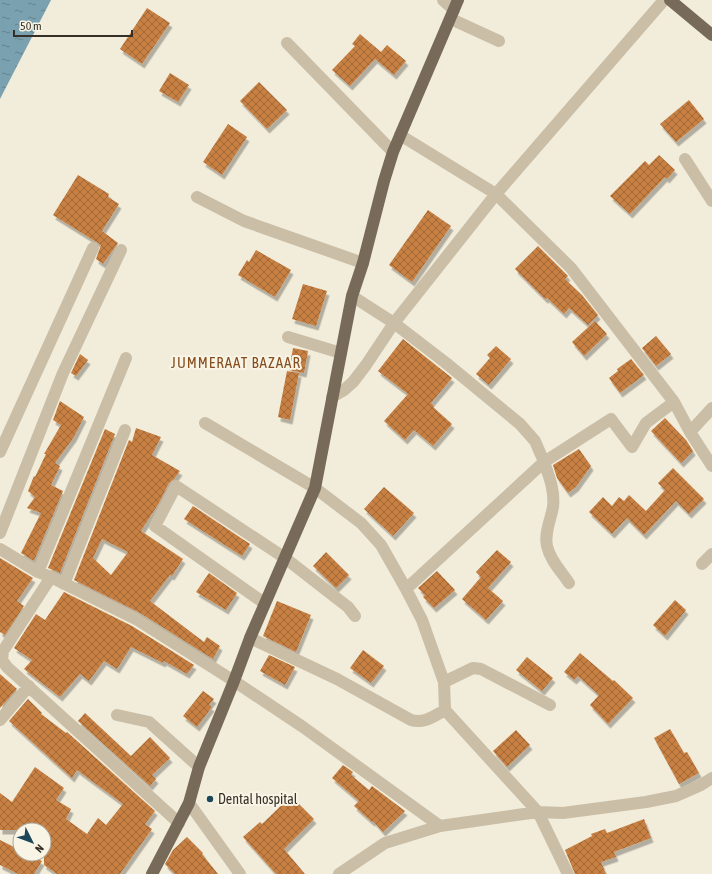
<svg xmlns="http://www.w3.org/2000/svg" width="712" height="874" font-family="'Asap Condensed',sans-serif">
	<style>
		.water { fill: url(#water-ripples) }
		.building { fill: url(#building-cross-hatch); fill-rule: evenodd; filter: url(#shadow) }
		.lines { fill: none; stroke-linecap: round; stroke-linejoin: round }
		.minor { stroke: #cabea6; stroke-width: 12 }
		.major { stroke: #786a58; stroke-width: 12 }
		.poi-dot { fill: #1c4758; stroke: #f9f5e6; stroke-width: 1.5 }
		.labels { text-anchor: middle; stroke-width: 4; stroke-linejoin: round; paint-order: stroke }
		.poi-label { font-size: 14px; fill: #362f27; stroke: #f9f5e6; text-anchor: start }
		.neighbourhood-label { font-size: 15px; letter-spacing: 1px; fill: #864e1f; stroke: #f9f5e6 }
	</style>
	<defs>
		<pattern id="water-ripples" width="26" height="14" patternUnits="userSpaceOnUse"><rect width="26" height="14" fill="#79a1af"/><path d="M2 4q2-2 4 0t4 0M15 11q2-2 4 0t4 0" fill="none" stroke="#64848e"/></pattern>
		<pattern id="building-cross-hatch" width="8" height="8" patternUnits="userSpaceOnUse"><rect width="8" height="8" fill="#c78042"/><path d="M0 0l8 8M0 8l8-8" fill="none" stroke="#a26937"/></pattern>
		<filter id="shadow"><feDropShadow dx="2.5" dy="4.5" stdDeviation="0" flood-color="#0004"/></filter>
	</defs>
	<rect width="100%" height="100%" fill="#f2ecda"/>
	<path class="water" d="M0,0H51L0,99Z"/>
	<path class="building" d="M147,8L170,23L142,64L120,49Z
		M360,34L381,52L387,45L406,61L394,75L375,59L350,86L332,70L355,46L352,44Z
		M170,73L189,85L178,102L159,91Z
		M259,82L287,110L267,129L240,101Z
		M689,100L704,119L676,142L660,124Z
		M228,124L247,137L222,175L203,162Z
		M659,155L675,170L667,179L665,177L630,214L610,196L645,161L649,165Z
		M78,175L109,194L108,197L119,204L102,231L118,243L103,264L96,259L101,245L53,215Z
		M428,210L451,226L412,282L389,265Z
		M538,246L568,276L565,279L582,295L598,315L588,325L569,308L564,314L547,298L545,299L515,269Z
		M256,250L291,270L275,297L238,275L247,260L249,262Z
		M303,284L327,291L316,326L292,319Z
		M595,321L607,334L584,356L572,342Z
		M656,336L671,354L656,366L642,348Z
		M403,339L452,378L431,403L434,406L433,407L452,424L433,446L414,430L405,440L384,421L408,394L378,371Z
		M496,346L511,359L489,385L476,374L490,358L487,355Z
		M293,348L308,351L304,373L289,370Z
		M80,354L88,360L76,376L71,373Z
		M631,359L644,375L620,393L609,378L618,371L617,369Z
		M287,371L299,373L290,420L278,417Z
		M60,401L84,417L74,437L55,463L60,466L51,485L63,491L34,561L21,553L41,513L27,508L35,497L28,491L34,476L35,477L46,454H44L61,425L53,420Z
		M665,418L686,440L693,451L681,463L651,431Z
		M136,428L161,437L152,455L180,471L174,479L169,483L159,503L141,531L183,559L172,576L170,575L150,601L204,642L207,637L220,646L213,659L140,613L74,580L129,440L132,442ZM102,539L128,552L111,575L93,558Z
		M105,429L115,434L60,573L48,568Z
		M579,449L591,466L576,487L568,493L557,478L553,465Z
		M673,468L704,499L689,514L676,501L644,535L627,518L612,534L589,512L603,497L612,506L619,497L624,501L629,495L646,511L665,490L658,483Z
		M384,487L414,513L393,536L364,509Z
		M193,506L250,544L242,556L184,519Z
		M497,550L511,562L488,588L503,601L486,620L462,599L481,577L476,572Z
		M326,552L349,575L336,588L313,566Z
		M0,558L33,578L17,601L24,606L5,635L0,632Z
		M437,571L455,590L434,608L423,597L425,595L418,588Z
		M209,573L237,593L226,610L196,592Z
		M64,592L132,626L194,665L187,674L164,661L163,663L131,647L117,669L104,661L89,681L80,674L60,697L24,669L32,660L14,648L36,614L45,620Z
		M675,600L686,610L665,636L653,625Z
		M277,601L311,615L296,652L263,636Z
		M363,650L384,666L371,683L350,668Z
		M580,653L613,681L614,680L633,698L608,724L590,705L599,695L578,676L574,680L564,672Z
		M269,655L295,667L285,685L260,671Z
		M527,657L553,678L542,691L516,670Z
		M0,674L17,689L0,708Z
		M203,691L214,699L209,705L212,707L197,727L183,716Z
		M28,699L42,713L41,714L66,733L67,732L155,811L145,824L152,829L120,874H57L44,865V830H0V793L12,802L35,767L64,788L56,800L71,809L66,819L87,834L98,818L106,825L123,804L77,770L72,778L9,721Z
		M85,713L131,756L150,737L170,758L152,775L156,779L150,786L78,721Z
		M670,729L684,753L687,752L699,773L679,784L654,738Z
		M516,730L530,745L507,767L493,751Z
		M343,765L353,772L351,775L369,790L372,786L405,811L383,832L373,821L372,822L354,806L359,801L332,778Z
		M291,796L314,819L284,849L305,874H276L243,837L260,822L262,824Z
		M644,819L651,838L614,852L616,857L601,862L606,874H575L565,850L592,836L591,834L605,829L607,833Z
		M187,837L203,853L202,854L218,874H175L165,864L173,850Z
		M0,840L20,850V854H28L42,861L34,874H18L0,865Z"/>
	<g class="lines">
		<path class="minor" d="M443,0L454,10
			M451,19L499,41
			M287,43L393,152
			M400,135L496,194L571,268L674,402L690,432L712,466
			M685,159L712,201
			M197,197L244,221L363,263
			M352,296L394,323L446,363L520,424L535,441L544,462L611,419L632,447L646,423L674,402
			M288,337L341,353
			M332,397L344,390L353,382L366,365L394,323L496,194L664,0
			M205,423L315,488L361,523L381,545L406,589L422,620L444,682L473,668L481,669L550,705
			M690,432L712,408
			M0,452L93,248
			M0,533L63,373L121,250
			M0,549L38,572L51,577L136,619L234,681L303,727L440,826
			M702,564L712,554
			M38,572L126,358
			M51,577L3,651L2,660L7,667L179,823
			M64,584L125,430
			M406,589L544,462C549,476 555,491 553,507C551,519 544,533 547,546C550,560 561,571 569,583
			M264,603L155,526L176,486L285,558L348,607L355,616
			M250,638L337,679L411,720C424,724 434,716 445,710L444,682
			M445,710L538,812L568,874
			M117,715L149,722L199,767
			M0,720L29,686
			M189,803L240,874
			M339,874L385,843L440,826L538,812L563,813L646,802L676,796L701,785L712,778"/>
		<path class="major" d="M670,0L712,35
			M152,874L189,803L199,767L234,681L250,638L315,488L352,296L363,263L384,181L393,152L458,0"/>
	</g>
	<circle class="poi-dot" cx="210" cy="799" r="4"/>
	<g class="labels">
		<g class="poi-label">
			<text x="218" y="804">Dental hospital</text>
		</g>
		<g class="neighbourhood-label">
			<text x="236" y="368">JUMMERAAT BAZAAR</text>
		</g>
	</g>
	<g transform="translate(32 842) rotate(132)"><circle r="19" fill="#f9f5e6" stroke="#aba69a"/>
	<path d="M0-3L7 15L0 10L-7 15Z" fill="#1c4758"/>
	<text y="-6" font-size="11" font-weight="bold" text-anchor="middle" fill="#362f27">N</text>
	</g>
	<path d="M14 30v6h118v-6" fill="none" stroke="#362f27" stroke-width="2"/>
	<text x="20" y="30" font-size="12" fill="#362f27" stroke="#f9f5e6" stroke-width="3" paint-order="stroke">50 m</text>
</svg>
